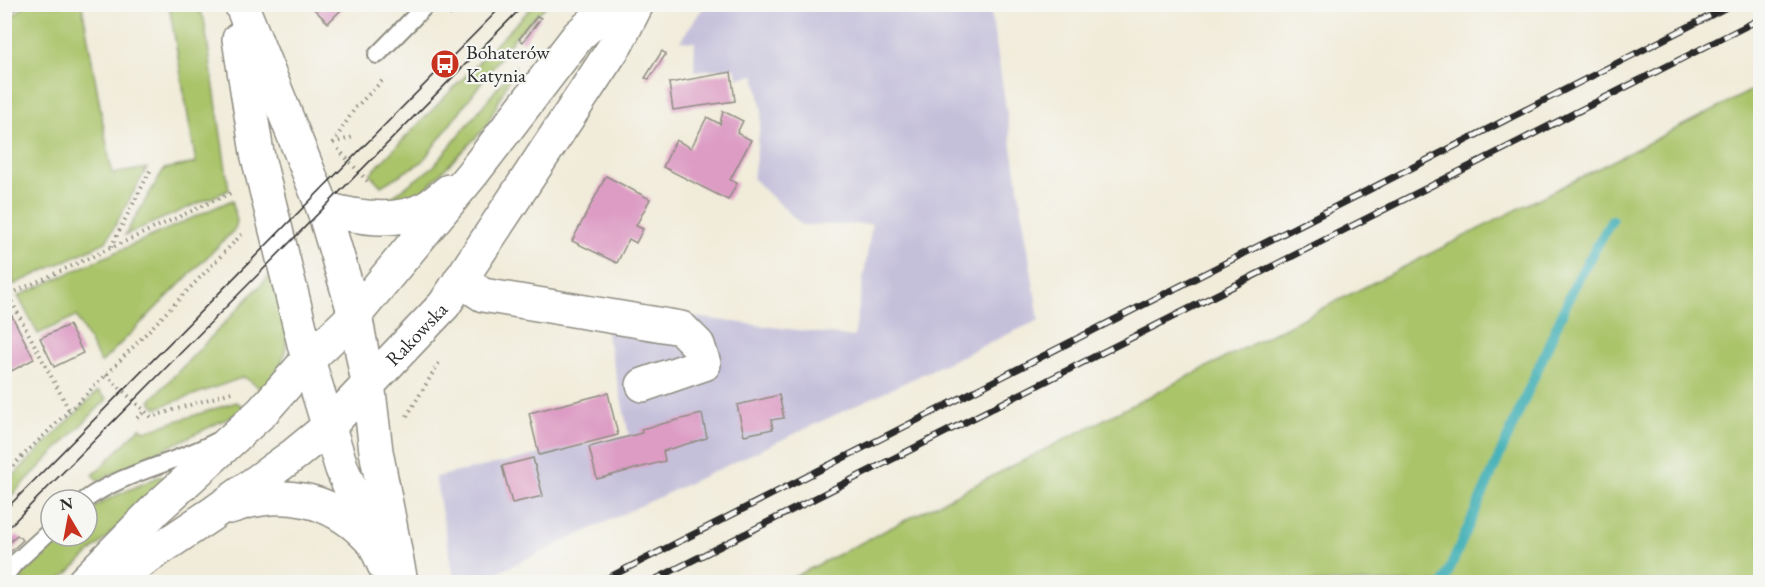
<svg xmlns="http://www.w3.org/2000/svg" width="1765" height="587" font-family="'EB Garamond',serif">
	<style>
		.industrial { fill: #c5c0da }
		.green { fill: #aac46a; stroke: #6a784a; stroke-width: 1.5 }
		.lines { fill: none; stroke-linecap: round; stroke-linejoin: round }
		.stream { stroke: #3badb4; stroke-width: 10 }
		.building { fill: #dd9cc4 }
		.service-casing { stroke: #8e8c82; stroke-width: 20 }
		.minor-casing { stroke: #8e8c82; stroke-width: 36 }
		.tertiary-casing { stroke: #8e8c82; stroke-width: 36 }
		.path { stroke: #8e8c82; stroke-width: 4; stroke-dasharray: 1.5 4.5; stroke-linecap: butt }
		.service { stroke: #fff; stroke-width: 16 }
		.minor { stroke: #fff; stroke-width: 33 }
		.tertiary { stroke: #fff; stroke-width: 33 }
		.tram { stroke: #2b2b2b; stroke-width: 1.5 }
		.rail-casing { stroke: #2b2b2b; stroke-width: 7 }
		.rail { stroke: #f6f6f2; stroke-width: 4.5; stroke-dasharray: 14; stroke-linecap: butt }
		.labels { text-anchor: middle; stroke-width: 4.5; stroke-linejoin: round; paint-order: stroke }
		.poi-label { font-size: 20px; fill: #2b2b2b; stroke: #f6f6f2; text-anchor: start }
		.street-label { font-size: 20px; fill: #2b2b2b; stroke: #f6f6f2 }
	</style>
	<rect width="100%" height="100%" fill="#f6f6f2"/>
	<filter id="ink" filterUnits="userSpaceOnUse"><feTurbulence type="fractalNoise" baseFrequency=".0167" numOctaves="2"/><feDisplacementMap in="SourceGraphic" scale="12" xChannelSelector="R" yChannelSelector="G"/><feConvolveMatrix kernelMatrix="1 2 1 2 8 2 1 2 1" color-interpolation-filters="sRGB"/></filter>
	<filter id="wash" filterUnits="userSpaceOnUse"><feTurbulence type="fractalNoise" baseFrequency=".008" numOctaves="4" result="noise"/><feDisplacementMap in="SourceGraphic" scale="24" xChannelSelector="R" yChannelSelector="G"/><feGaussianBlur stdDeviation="1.35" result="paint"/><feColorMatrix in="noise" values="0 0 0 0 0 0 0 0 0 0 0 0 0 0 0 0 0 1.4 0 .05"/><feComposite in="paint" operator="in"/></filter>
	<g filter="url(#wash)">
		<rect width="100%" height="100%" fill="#f1ecda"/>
		<path class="industrial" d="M705,5H990L1039,320L477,582H455L435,477L629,435L605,325L620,305L694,317L854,337L872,224L802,225L753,179L762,111L755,75L738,78L735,68L694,71L695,42L680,41Z"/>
		<path class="green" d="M26,5H82L112,174L147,168L106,242L13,285L4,155V23Z
			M169,5H197L204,19L229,190L125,235L164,169L196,163Z
			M534,5H547L516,36L422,162L381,186L370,174Z
			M516,65L486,127L419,195L387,206L388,200L434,166Z
			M1760,86V582H784Z
			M232,200L237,221L235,229L101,363L76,316L38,334L18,296Z
			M276,269C284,322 301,350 261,393L257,386L244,377L157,408L150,401Z
			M98,391L107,399L5,502V484Z
			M236,402L247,409L98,481L93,475L140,428L145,431Z
			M160,476L164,478V485L58,582H15L60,536H87V512L106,500Z"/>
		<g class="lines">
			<path class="stream" d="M1444,582L1576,282L1612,220"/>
		</g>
		<g id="blocks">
			<path class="building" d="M309,4H347L328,23Z
				M537,16L541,18L523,42L519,39Z
				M662,51L666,54L649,79L645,78Z
				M731,72L735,101L673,110L669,83Z
				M723,111L743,121L737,133L751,140L730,180L737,183L728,200L663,167L676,140L691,148L707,117L720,124Z
				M606,176L650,199L636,226L643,229L636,243L629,239L617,263L572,241Z
				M12,316L34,359L4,375V320Z
				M69,325L83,353L54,367L40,338Z
				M608,393L618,435L539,455L529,413Z
				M779,395L784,418L771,420L773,429L744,435L737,405Z
				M702,414L707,438L663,451L665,461L597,479L589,447L642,433L641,429Z
				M533,458L543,496L512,503L502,466Z
				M17,535L23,540L7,555L4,548Z"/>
		</g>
	</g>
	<g filter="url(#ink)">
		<use href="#blocks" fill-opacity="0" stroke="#8e8c82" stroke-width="1.5"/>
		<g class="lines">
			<g class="service-casing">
				<path id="service" d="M377,55L425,6
					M85,500C124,472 173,464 215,442
					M4,577L15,563L51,530"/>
			</g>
			<g class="minor-casing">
				<path id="minor" d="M460,280L483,295L681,328L698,345L704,364L643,385"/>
			</g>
			<g class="tertiary-casing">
				<g id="tertiary">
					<path d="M241,4L323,208L355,315L368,383L376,451L401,582"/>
					<path d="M239,39L257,153L308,360L342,469L384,565"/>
					<path d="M323,208C354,217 395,225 426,208C434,204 441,197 449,191"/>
					<path d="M230,507C281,488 332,498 369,538"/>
					<path d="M84,582L158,507L262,412L308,360L355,315L472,174L578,36L613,4"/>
					<path id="s1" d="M110,582L212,514L295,454L328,427L444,305L617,43L637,4"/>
				</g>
			</g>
			<path class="path" d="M449,15L460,4
				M4,17L20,4
				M333,143L355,108L382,81
				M333,143L353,137
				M338,149L369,183
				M111,247L152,167
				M4,250L8,295L233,192
				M4,297L8,295L69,410
				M106,375L151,417L232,392
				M407,416L440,361
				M137,418L145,411
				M4,474L106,375L243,233"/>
			<use href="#service" class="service"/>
			<use href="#minor" class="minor"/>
			<use href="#tertiary" class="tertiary"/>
			<path class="tram" d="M4,511L504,4
				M4,532L525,4"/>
			<g class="rail-casing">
				<path id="rail" d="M600,582L1733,4
					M650,582L1760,19"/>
			</g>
			<use href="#rail" class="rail"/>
		</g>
	</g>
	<defs>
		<g id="bus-disc" transform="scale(1.5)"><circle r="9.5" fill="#c8321e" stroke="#f6f6f2"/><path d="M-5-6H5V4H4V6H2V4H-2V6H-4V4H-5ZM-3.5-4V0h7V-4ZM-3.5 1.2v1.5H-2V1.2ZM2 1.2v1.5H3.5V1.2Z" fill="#fff"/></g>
	</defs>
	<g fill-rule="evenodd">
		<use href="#bus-disc" x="445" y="64"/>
	</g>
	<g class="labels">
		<g class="poi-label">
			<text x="466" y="59">Bohaterów<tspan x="466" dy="23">Katynia</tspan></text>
		</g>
		<g class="street-label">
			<text dy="7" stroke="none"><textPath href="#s1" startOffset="396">Rakowska</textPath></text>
		</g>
	</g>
	<rect width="1765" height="587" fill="none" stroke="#f6f6f2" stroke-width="24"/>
	<g transform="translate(69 518) rotate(350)"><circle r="28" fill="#f6f6f2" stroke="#a5a5a2" stroke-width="1.5"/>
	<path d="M0-4.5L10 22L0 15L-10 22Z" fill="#c8321e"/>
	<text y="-9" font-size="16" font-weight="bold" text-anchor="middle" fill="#2b2b2b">N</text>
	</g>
</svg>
